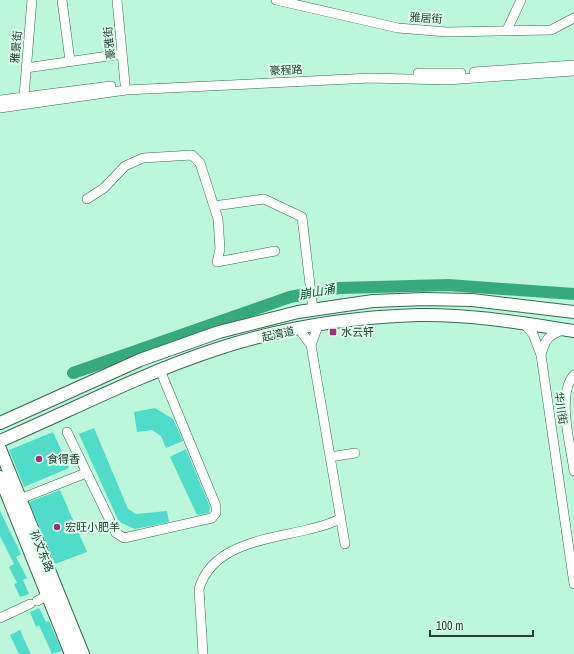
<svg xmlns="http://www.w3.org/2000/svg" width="574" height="654" font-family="'Archivo Narrow','Noto Sans SC',sans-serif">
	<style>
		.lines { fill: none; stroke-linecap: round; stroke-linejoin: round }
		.river { stroke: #36a97f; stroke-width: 12 }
		.building { fill: #50dbcb }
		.minor-casing { stroke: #356b54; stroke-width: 10 }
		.major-casing { stroke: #356b54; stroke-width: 14 }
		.minor { stroke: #fff; stroke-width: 9 }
		.major { stroke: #fff; stroke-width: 12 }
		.poi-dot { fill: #a82c7e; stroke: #dbfded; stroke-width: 1.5 }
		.labels { text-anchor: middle; stroke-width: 4; stroke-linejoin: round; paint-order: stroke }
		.street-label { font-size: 11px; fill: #283f35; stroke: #dbfded }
		.poi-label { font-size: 11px; fill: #283f35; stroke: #dbfded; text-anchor: start }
		.water-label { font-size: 12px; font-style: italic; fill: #01442f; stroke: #dbfded }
	</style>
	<rect width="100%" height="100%" fill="#bcf6db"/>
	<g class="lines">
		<path class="river" d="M73,373L290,297L339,288L448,285L574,294"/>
	</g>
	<path class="building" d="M155,408L173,419L183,441L166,448L161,436L152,430L137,432L134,412Z
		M94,428L128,509L136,514L167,511L169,522L135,529L119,522L79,434Z
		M53,432L69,468L24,487L9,450Z
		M186,449L210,507L209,513L197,515L170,457Z
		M60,490L87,552L55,564L29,502Z
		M0,511L21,554L16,557L27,578L23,580L29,594L20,597L14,584L17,583L9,567L14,564L0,536Z
		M39,608L46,622L49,621L62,651L52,654L39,625L36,627L30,612Z
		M20,630L27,646L31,654H19L10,635Z"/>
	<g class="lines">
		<g class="minor-casing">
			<path id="minor" d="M62,0L70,61
				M117,0L125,84
				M276,0L398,28L447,32L551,30L574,18
				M507,30L521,0
				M26,68L122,54
				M474,72L574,65
				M418,73H461
				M24,96L32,0
				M0,100L111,86
				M0,108L126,90L371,78L447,80L574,71
				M87,199L104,188L125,166L143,158L192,155L200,163L218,219L220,249L217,262L275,251
				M214,206L264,199L302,217L313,310
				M523,322L533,334L541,355L574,584
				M299,329L311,345L345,544
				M311,345L318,326
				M541,355C545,340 548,335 563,330
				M574,375C556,394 571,447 574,471
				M67,432L116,533L124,538L212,518L216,513V506L160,370
				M330,457L355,453
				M15,501L86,473
				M37,601L48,595
				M0,618L30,604
				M203,654L199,589C212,544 268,539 306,530C318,527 330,525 341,518"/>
		</g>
		<g class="major-casing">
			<path id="major" d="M0,423L140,360L219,332L298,312L373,301L424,299L472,300L574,312
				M0,441C70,411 139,375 211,351C276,329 349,317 418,315C471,314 522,323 574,331
				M0,449L83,654
				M0,477L71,654"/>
		</g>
		<use href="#minor" class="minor"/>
		<use href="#major" class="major"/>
	</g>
	<g class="poi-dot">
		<rect x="329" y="328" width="8" height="8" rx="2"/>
		<circle cx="39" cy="459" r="4"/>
		<circle cx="57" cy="527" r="4"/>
	</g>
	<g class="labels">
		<g class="street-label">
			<text transform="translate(426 18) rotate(4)" y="4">雅居街</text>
			<text transform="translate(109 43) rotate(-96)" y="4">豪雅街</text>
			<text transform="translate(16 47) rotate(-85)" y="4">雅景街</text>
			<text transform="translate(286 70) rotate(-3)" y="4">豪程路</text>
			<text transform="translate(278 334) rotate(-12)" y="4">起湾道</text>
			<text transform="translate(561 408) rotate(82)" y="4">华川街</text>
			<text transform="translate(42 551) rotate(68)" y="4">孙文东路</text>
		</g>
		<g class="poi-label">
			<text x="341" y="336">水云轩</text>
			<text x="47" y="463">食得香</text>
			<text x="65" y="531">宏旺小肥羊</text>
		</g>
		<g class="water-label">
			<text transform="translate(317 292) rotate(-11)" y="4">崩山涌</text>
		</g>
	</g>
	<path d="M430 630v6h103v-6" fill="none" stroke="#283f35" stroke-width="2"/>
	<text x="436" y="630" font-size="12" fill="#283f35" stroke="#dbfded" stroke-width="3" paint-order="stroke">100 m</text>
</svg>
